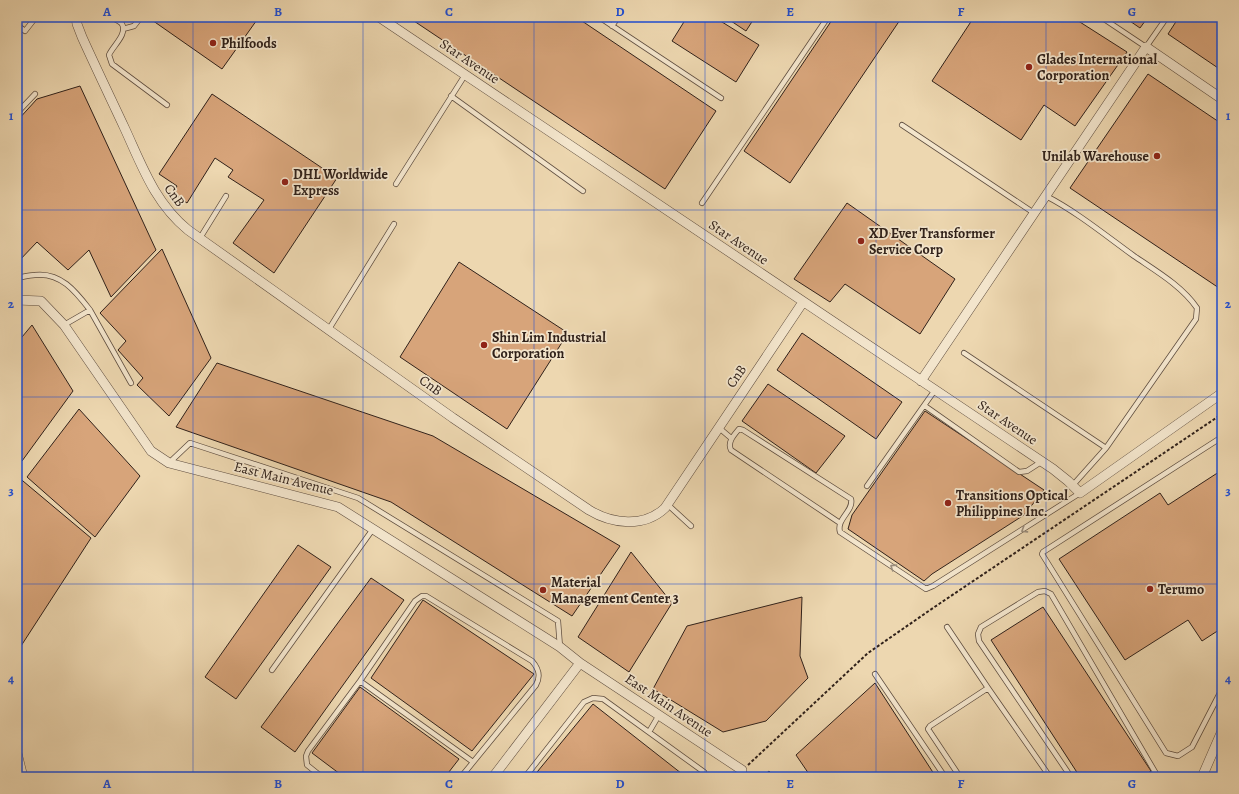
<svg xmlns="http://www.w3.org/2000/svg" width="1239" height="794" font-family="Alegreya,serif">
	<style>
		.building { fill: #d7a47a; stroke: #30211a }
		.lines { fill: none; stroke-linecap: round; stroke-linejoin: round }
		.service-casing { stroke: #5f4e40; stroke-width: 6 }
		.minor-casing { stroke: #5f4e40; stroke-width: 10 }
		.path { stroke: #30211a; stroke-width: 2; stroke-dasharray: 3 2; stroke-linecap: butt }
		.service { stroke: #f3e5cc; stroke-width: 4.5 }
		.minor { stroke: #f3e5cc; stroke-width: 9 }
		.oneway { stroke: #9b8d7c }
		.grid { fill: none; stroke: #1d4ed8; stroke-width: 1; stroke-opacity: 0.55 }
		.poi-dot { fill: #8f2418; stroke: #f3e5cc; stroke-width: 1.5 }
		.labels { text-anchor: middle; stroke-width: 3.5; stroke-linejoin: round; paint-order: stroke }
		.poi-label { font-size: 14px; font-weight: bold; fill: #30211a; stroke: #f3e5cc; text-anchor: start }
		.street-label { font-size: 14px; fill: #30211a; stroke: #f3e5cc }
		.neatline { fill: none; stroke: #1d4ed8; stroke-width: 1.5 }
		.grid-label { font-size: 13px; text-anchor: middle; font-weight: bold; fill: #1d4ed8 }
	</style>
	<rect width="100%" height="100%" fill="#edd7b0"/>
	<filter id="stains"><feTurbulence type="fractalNoise" baseFrequency=".005" numOctaves="4"/><feColorMatrix values="0 0 0 0 .2 0 0 0 0 .09 0 0 0 0 .02 0 0 0 .5 -.17"/></filter>
	<radialGradient id="worn" r=".72"><stop offset=".6" stop-color="#630" stop-opacity="0"/><stop offset="1" stop-color="#630" stop-opacity=".3"/></radialGradient>
	<path class="building" d="M150,17H259L222,69L149,18Z
		M408,17H576L716,111L665,189Z
		M687,17H714L759,45L736,82L672,41Z
		M725,17H755L746,31Z
		M834,17H902L790,183L744,151Z
		M974,17H1072L1127,52L1075,126L1044,105L1021,140L932,81Z
		M1124,17H1148L1140,28Z
		M1179,17H1222L1221,70L1168,34Z
		M1148,74L1222,124V290L1070,188Z
		M80,86L156,250L111,297L89,250L68,270L37,242L17,263V121L37,99Z
		M212,94L337,178L274,273L233,243L264,200L228,177L233,170L215,158L187,203L173,193L177,186L159,174Z
		M847,203L955,279L920,334L845,284L830,302L794,279Z
		M162,249L211,358L169,416L137,385L143,378L118,350L126,341L100,313Z
		M459,262L568,333L507,429L400,357Z
		M32,325L73,391L22,461L17,457V343Z
		M802,333L902,402L876,439L777,370Z
		M217,363L433,436L620,546L572,616L391,502L176,427Z
		M768,384L845,436L816,473L742,421Z
		M79,409L140,476L95,537L27,477Z
		M925,411L1044,490L1024,515L932,574L924,581L848,529L852,515Z
		M1222,470V628L1202,641L1188,620L1125,660L1059,559L1160,493L1168,505Z
		M17,476L91,538L21,646L17,642Z
		M298,545L331,567L236,699L205,677Z
		M631,552L672,603L629,672L578,637Z
		M371,578L404,600L295,752L261,727Z
		M802,597L800,656L808,678L766,721L723,732L653,689L687,626Z
		M423,600L534,674L472,751L371,678Z
		M1043,607L1151,771L1142,777H1080L991,640Z
		M875,683L936,777H811L796,755Z
		M360,687L459,759L445,777H344L312,753Z
		M593,704L686,777H533Z
		M769,771L775,777H762Z"/>
	<g class="lines">
		<g class="service-casing">
			<path id="service" d="M111,17C114,19 120,21 122,24C128,34 112,47 109,55L112,64L167,105
				M599,17L721,98
				M1101,17L1146,47L1167,17
				M17,25L25,31L36,17
				M612,26L618,17
				M123,29L134,26L141,17
				M451,96L583,191
				M17,113L35,94
				M902,125L1034,213
				M396,184L465,75
				M1046,196C1077,212 1105,235 1134,256C1156,271 1182,286 1197,308L1196,319L1106,448L1073,485
				M702,203L828,17
				M200,238L226,196
				M17,278C23,277 29,275 35,275C61,272 76,292 90,310L64,325
				M90,310L131,383
				M329,329L394,224
				M964,353L1106,448
				M925,406L1019,472L1027,471L1041,462
				M718,427L731,438
				M1222,437L1043,552L1042,554L1166,753L1178,756L1192,747L1222,689
				M169,463L190,443L358,498L558,621L560,647
				M867,486L935,390
				M667,504L691,526
				M840,523L731,450C727,442 734,435 739,429L743,430L851,499C854,511 836,519 840,532L926,589L933,586L1080,493
				M947,627L988,688L1050,777
				M272,670L373,529
				M875,674L945,777
				M360,681L473,762
				M649,732L659,715
				M322,777L307,765L306,756L308,751L360,681L415,601L422,596H426L532,661C539,669 541,676 536,685L461,777
				M525,777L584,702L593,698L603,699L704,772
				M960,777L928,729L930,726L988,688
				M1071,777L979,641L978,634L981,627L1038,592L1045,591L1051,594L1158,777"/>
		</g>
		<g class="minor-casing">
			<path id="minor" d="M76,17L77,24L82,37C96,68 111,99 125,129C142,166 155,203 188,230L453,418L589,510C612,524 644,528 665,508L803,302
				M379,17L1053,469L1068,481L1080,493L1222,393
				M17,300L41,301L64,325L151,451L169,463L338,507L560,647L580,663L742,770
				M921,381L1146,47L1222,99
				M17,753L23,777
				M493,777L580,663
				M1202,777L1222,731"/>
		</g>
		<path class="path" d="M748,765L868,653L933,608L1222,414"/>
		<use href="#service" class="service"/>
		<use href="#minor" class="minor"/>
	</g>
	<defs><path id="oneway-chevron" d="M-2-3.5L2.5 0L-2 3.5" fill="none" stroke-width="1.6" stroke-linecap="round" stroke-linejoin="round"/></defs>
	<g class="oneway">
		<use href="#oneway-chevron" transform="translate(1024 530) rotate(148)"/>
		<use href="#oneway-chevron" transform="translate(893 567) rotate(-147)"/>
	</g>
	<path class="grid" d="M193,17V777M363,17V777M534,17V777M705,17V777M876,17V777M1046,17V777M17,210H1222M17,397H1222M17,584H1222"/>
	<g class="poi-dot">
		<circle cx="213" cy="43" r="4"/>
		<circle cx="1029" cy="67" r="4"/>
		<circle cx="1157" cy="156" r="4"/>
		<circle cx="285" cy="182" r="4"/>
		<circle cx="861" cy="241" r="4"/>
		<circle cx="484" cy="345" r="4"/>
		<circle cx="948" cy="503" r="4"/>
		<circle cx="1150" cy="589" r="4"/>
		<circle cx="543" cy="590" r="4"/>
	</g>
	<g class="labels">
		<g class="poi-label">
			<text x="221" y="48">Philfoods</text>
			<text x="1037" y="64">Glades International<tspan x="1037" dy="16">Corporation</tspan></text>
			<text x="1149" y="161" text-anchor="end">Unilab Warehouse</text>
			<text x="293" y="179">DHL Worldwide<tspan x="293" dy="16">Express</tspan></text>
			<text x="869" y="238">XD Ever Transformer<tspan x="869" dy="16">Service Corp</tspan></text>
			<text x="492" y="342">Shin Lim Industrial<tspan x="492" dy="16">Corporation</tspan></text>
			<text x="956" y="500">Transitions Optical<tspan x="956" dy="16">Philippines Inc.</tspan></text>
			<text x="551" y="587">Material<tspan x="551" dy="16">Management Center 3</tspan></text>
			<text x="1158" y="594">Terumo</text>
		</g>
		<g class="street-label">
			<text transform="translate(470 61) rotate(34)" y="5">Star Avenue</text>
			<text transform="translate(175 195) rotate(54)" y="5">CnB</text>
			<text transform="translate(739 242) rotate(34)" y="5">Star Avenue</text>
			<text transform="translate(736 376) rotate(-56)" y="5">CnB</text>
			<text transform="translate(431 385) rotate(36)" y="5">CnB</text>
			<text transform="translate(1008 422) rotate(34)" y="5">Star Avenue</text>
			<text transform="translate(284 478) rotate(14)" y="5">East Main Avenue</text>
			<text transform="translate(669 705) rotate(34)" y="5">East Main Avenue</text>
		</g>
	</g>
	<rect width="1239" height="794" fill="none" stroke="#edd7b0" stroke-width="44"/>
	<rect x="22" y="22" width="1195" height="750" class="neatline"/>
	<g class="grid-label">
		<text x="107" y="16">A</text>
		<text x="278" y="16">B</text>
		<text x="449" y="16">C</text>
		<text x="620" y="16">D</text>
		<text x="790" y="16">E</text>
		<text x="961" y="16">F</text>
		<text x="1132" y="16">G</text>
		<text x="11" y="120">1</text>
		<text x="1228" y="120">1</text>
		<text x="11" y="308">2</text>
		<text x="1228" y="308">2</text>
		<text x="11" y="495">3</text>
		<text x="1228" y="495">3</text>
		<text x="11" y="683">4</text>
		<text x="1228" y="683">4</text>
		<text x="107" y="788">A</text>
		<text x="278" y="788">B</text>
		<text x="449" y="788">C</text>
		<text x="620" y="788">D</text>
		<text x="790" y="788">E</text>
		<text x="961" y="788">F</text>
		<text x="1132" y="788">G</text>
	</g>
	<rect width="100%" height="100%" filter="url(#stains)"/>
	<rect width="100%" height="100%" fill="url(#worn)"/>
</svg>
